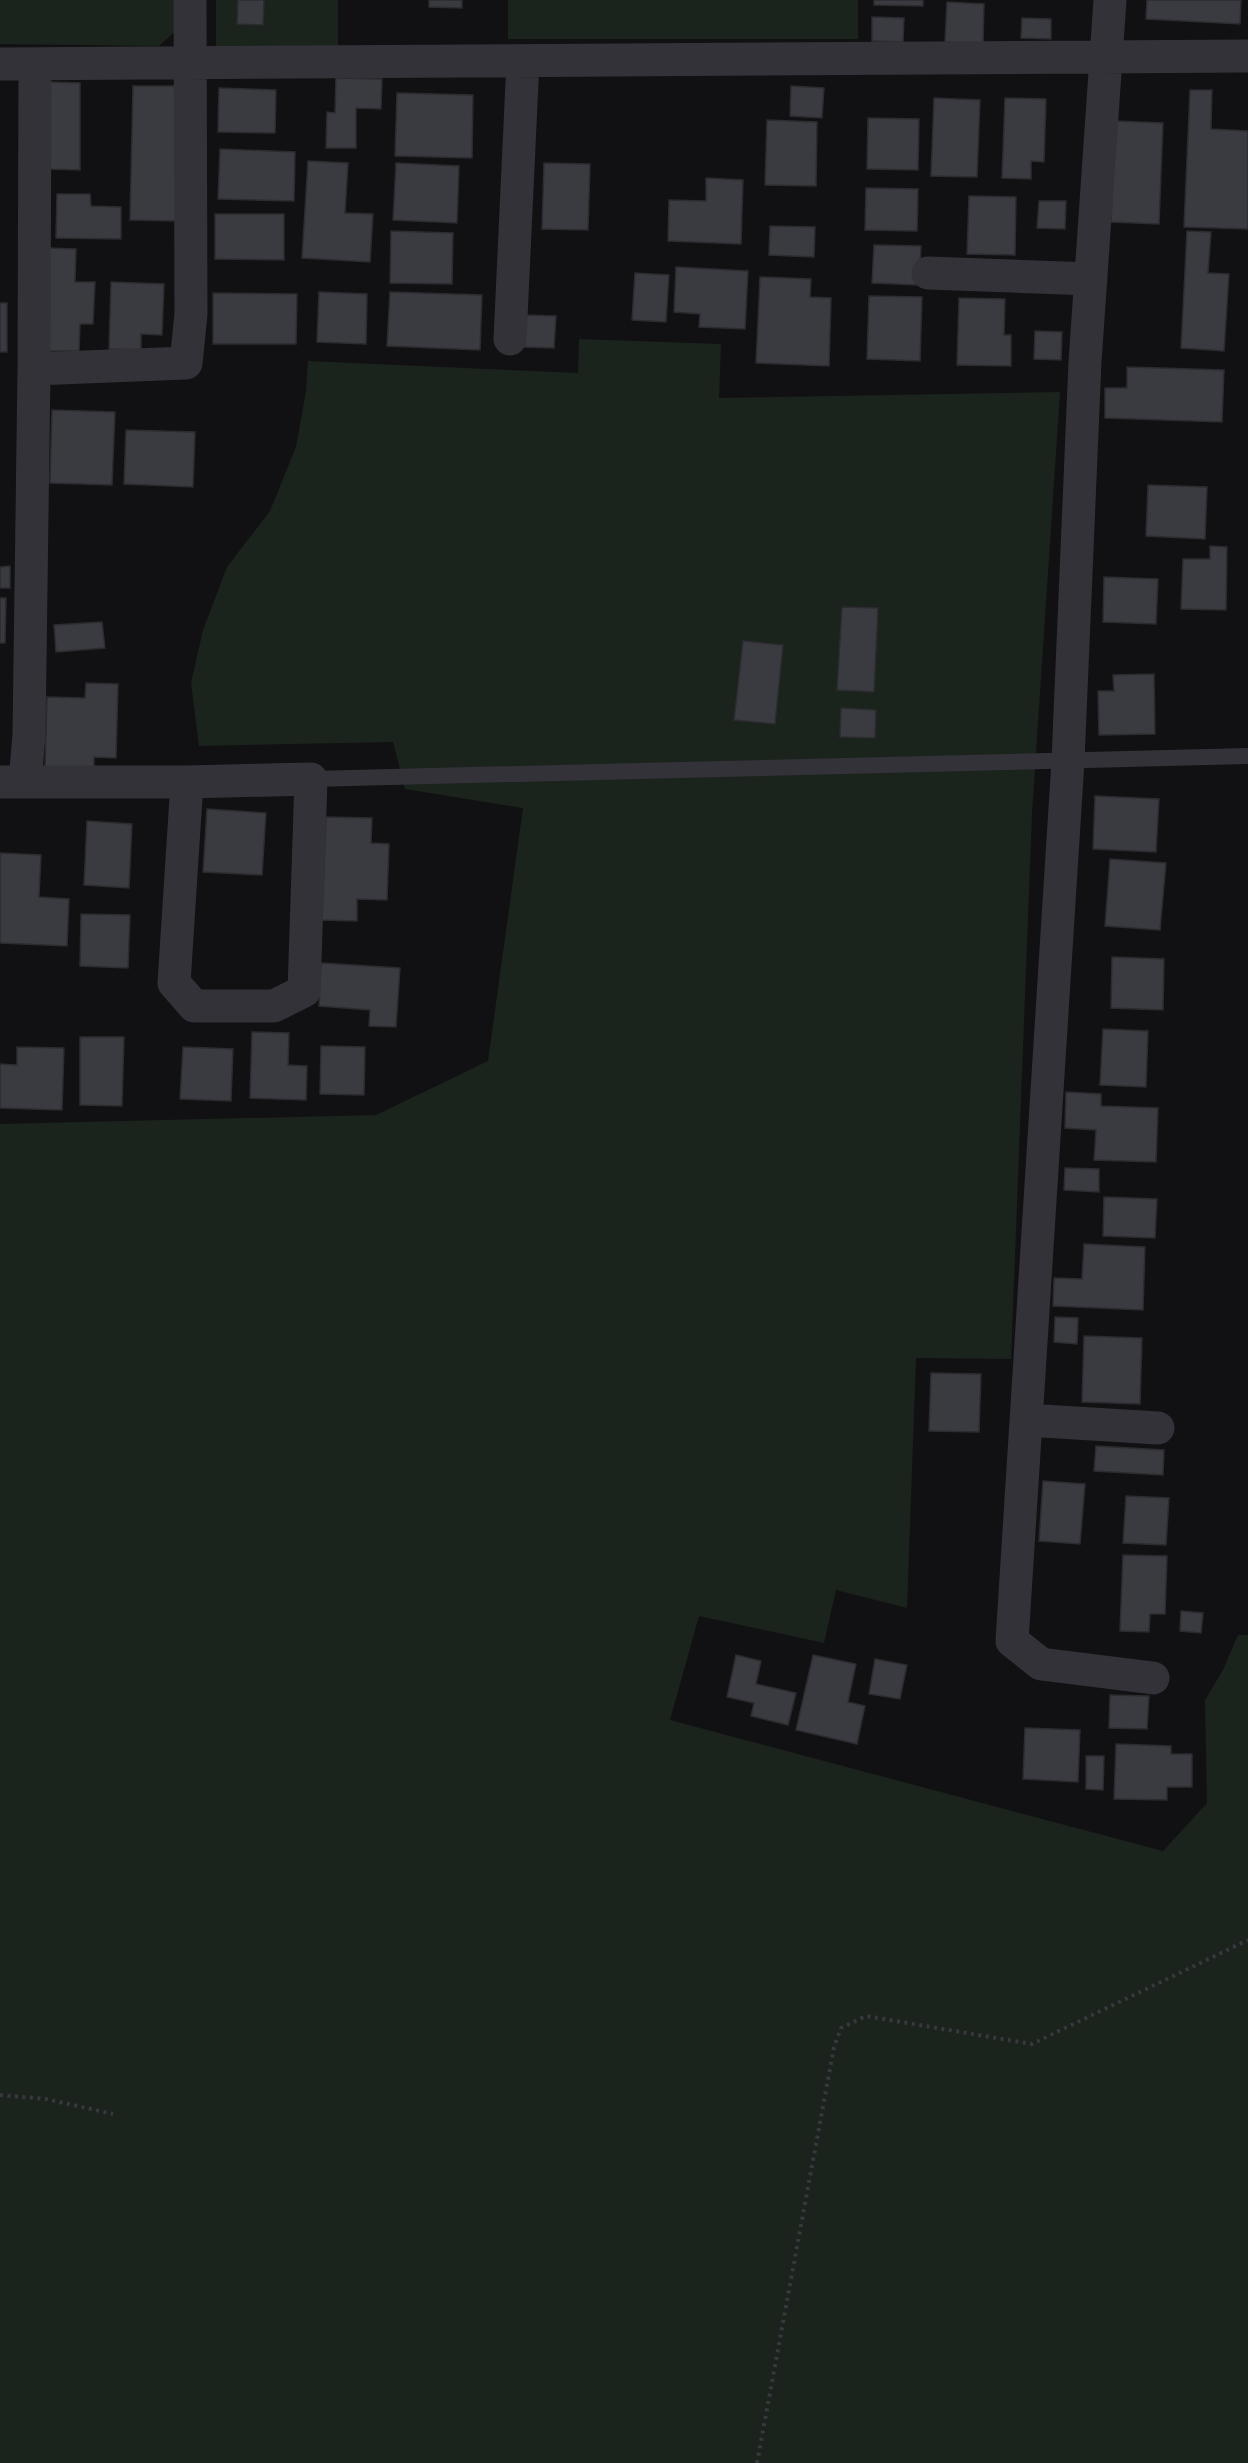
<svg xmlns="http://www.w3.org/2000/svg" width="1248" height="2463" font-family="Figtree,sans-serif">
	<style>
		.green { fill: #1b231d }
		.building { fill: #3a3b41; stroke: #2c2b2f; stroke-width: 1.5 }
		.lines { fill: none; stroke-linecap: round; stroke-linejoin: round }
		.path { stroke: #38383f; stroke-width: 4; stroke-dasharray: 3 4.5; stroke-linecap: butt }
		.service { stroke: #323238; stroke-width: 16 }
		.minor { stroke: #323238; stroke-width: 33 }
	</style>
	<rect width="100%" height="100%" fill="#111113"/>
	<path class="green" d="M0,0H179L180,27L159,46L0,44Z
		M216,0H338V47H216Z
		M508,0H858V39H508Z
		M579,339L721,344L719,398L1060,392L1032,813L1011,1359L916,1358L907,1608L836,1590L824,1643L699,1616L670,1720L1163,1851L1207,1803L1205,1700L1223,1670L1238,1635H1248V2463H0V1124L376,1115L488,1061L523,808L405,789L393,742L199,746L191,683L203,630L227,567L270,511L296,447L306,391L308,361L578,373Z"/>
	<path class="building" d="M238,0H264L263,25L237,24Z
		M429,0H462V8L429,7Z
		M874,0H923V6L874,5Z
		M1147,0H1241L1240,24L1146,19Z
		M947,2L984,4L983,44L945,42Z
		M872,17L904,18L903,42L872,41Z
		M1022,18L1051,19V39L1021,38Z
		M336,78L382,79L381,109L356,108V148H326L327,112L335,113Z
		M49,82L80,83V170L48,169Z
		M133,86H178L176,221L130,220Z
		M791,86L824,88L822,118L790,116Z
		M219,88L276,90L275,133L218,132Z
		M1190,90H1212L1211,129L1248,131V229L1184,227Z
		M397,93L473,95L472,158L395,156Z
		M934,98L980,100L977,177L931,176Z
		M1005,98L1046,99L1044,162L1031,161V179L1002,178Z
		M868,118L919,119L918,170L867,169Z
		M767,120L817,122L816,186L765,185Z
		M1115,121L1163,123L1159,224L1111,222Z
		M220,149L295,152L294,201L218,199Z
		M308,161L348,163L345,213L373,214L370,262L302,258Z
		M396,163L459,166L457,223L393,220Z
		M544,163L590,164L588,230L542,229Z
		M706,178L743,180L741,244L668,241L669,200L706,201Z
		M866,188L918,189L917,231L865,230Z
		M57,194H90L91,206L121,207V239L56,238Z
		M969,196L1016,197L1015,255L967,254Z
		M1039,201H1066L1065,229L1037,228Z
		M215,214H284V260L215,259Z
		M770,226L815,227L814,257L769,255Z
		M391,231L453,233L452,284L390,283Z
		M1187,231L1211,232L1208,273L1229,274L1224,351L1181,348Z
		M874,245L921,246L919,285L872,283Z
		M47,248L76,249L75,282H95L93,324H80L79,351H45Z
		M676,267L748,271L745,329L699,327L700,314L674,312Z
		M635,273L669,275L666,322L632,320Z
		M760,277L811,279L810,297L831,298L829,366L756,363Z
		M111,282L164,284L162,335L141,334V350L109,349Z
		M319,292L367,294L366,344L317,342Z
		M390,292L482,295L480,350L387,346Z
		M213,293L297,294L296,344H213Z
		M869,296L922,297L920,361L867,359Z
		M959,298L1005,299L1004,335H1011V366L957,365Z
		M0,303H7V352H0Z
		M524,315L556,316L554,348L522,347Z
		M1035,331L1062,332L1061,360L1034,359Z
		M1127,367L1224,370L1222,422L1105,418V388H1127Z
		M52,410L115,412L112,485L50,483Z
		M126,430L195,432L193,487L124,484Z
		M1148,485L1207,487L1205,539L1146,536Z
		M1210,546L1227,547L1226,610L1181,609L1183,559H1210Z
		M10,566V588H0V567Z
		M1104,577L1158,579L1156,624L1103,622Z
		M0,598H6L5,643H0Z
		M842,607L878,608L874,692L837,690Z
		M102,622L105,648L56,652L54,625Z
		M743,641L783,645L775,724L734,720Z
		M1154,674L1155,734L1099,735L1098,691H1114L1113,675Z
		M86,683L118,684L116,758L94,757V770L45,768L47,697L85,698Z
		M841,708L876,710L875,738L840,737Z
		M1095,796L1159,799L1156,852L1093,849Z
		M207,809L266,813L262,875L203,872Z
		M326,817L372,818L371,843L389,844L387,900L357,899V921L322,920Z
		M87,821L132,824L129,888L84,885Z
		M0,853L41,855L39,897L69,899L67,946L0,943Z
		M1110,859L1166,863L1160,930L1105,926Z
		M81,914L130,915L128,968L80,966Z
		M1112,957L1164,959L1163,1010L1111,1008Z
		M321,963L400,968L396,1027L369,1026L370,1010L319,1006Z
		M1103,1029L1148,1031L1146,1087L1100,1085Z
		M252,1032L289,1033L288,1065L307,1066L306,1100L250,1098Z
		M80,1037H124L122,1106L80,1105Z
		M321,1046L365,1047L364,1095L320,1094Z
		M17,1047L64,1048L62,1110L0,1108V1064L17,1065Z
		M183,1047L233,1049L231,1101L180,1099Z
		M1066,1092L1101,1094V1106L1158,1108L1156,1162L1094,1160L1096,1130L1065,1128Z
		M1065,1168L1099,1169V1192L1064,1190Z
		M1104,1197L1157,1199L1155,1238L1103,1236Z
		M1084,1244L1145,1247L1143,1310L1053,1306L1054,1278L1082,1279Z
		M1055,1317L1078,1318L1077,1344L1054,1342Z
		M1084,1336L1142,1338L1140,1404L1082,1402Z
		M931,1373L981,1374L979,1432L929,1431Z
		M1096,1446L1164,1450L1163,1475L1094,1471Z
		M1043,1481L1085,1484L1080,1544L1039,1541Z
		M1126,1496L1169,1498L1166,1545L1123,1543Z
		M1123,1555L1167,1556L1165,1614H1150L1149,1632L1120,1631Z
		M1181,1611L1203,1613L1201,1633L1180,1631Z
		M736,1655L761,1661L756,1684L796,1693L788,1725L751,1716L754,1703L727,1697Z
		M813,1655L856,1664L848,1702L865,1706L857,1744L796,1730Z
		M875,1659L907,1665L900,1699L869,1694Z
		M1110,1695L1149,1696L1147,1729L1109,1728Z
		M1025,1728L1080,1730L1078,1782L1023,1779Z
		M1116,1744L1171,1746V1754H1192V1787H1167V1800L1114,1799Z
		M1086,1756H1104L1103,1790L1086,1789Z"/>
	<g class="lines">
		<path class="path" d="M0,2095L46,2099L113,2114
			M757,2463L834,2047L841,2028L866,2016L1032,2044L1248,1940"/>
		<path class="service" d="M311,779L1248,756"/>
		<path class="minor" d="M1110,0L1085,362L1068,761L1012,1641L1041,1664L1153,1678
			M0,64L1248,56
			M928,273L1091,279
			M510,339L523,61
			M34,369L35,64
			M0,782H187L311,779L304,991L274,1006H194L174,983L187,782
			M25,782L29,735L34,369L186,363L191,314L190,0
			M1026,1420L1158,1428"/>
	</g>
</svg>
